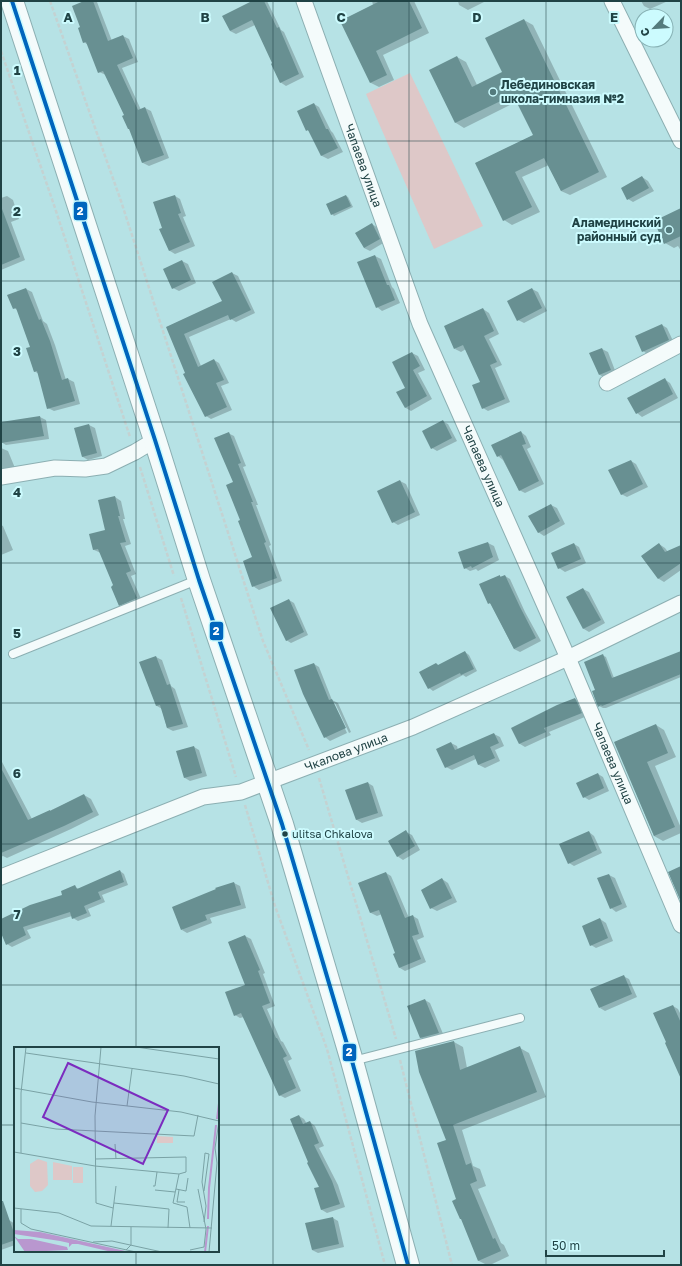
<svg xmlns="http://www.w3.org/2000/svg" width="682" height="1266" font-family="'Golos Text',sans-serif">
	<style>
		.green { fill: #dec8c8 }
		.shadow { fill: #0003 }
		.building { fill: #689092 }
		.lines { fill: none; stroke-linecap: round; stroke-linejoin: round }
		.lane-casing { stroke: #8cafb2; stroke-width: 10 }
		.street-casing { stroke: #8cafb2; stroke-width: 17 }
		.secondary-casing { stroke: #8cafb2; stroke-width: 24 }
		.path { stroke: #c4d2d2; stroke-width: 2.5; stroke-dasharray: 4 2; stroke-linecap: butt }
		.lane { stroke: #f4fbfb; stroke-width: 8 }
		.street { stroke: #f4fbfb; stroke-width: 15 }
		.secondary { stroke: #f4fbfb; stroke-width: 22 }
		.bus-1-casing { stroke: #ccfbfe; stroke-width: 7 }
		.bus-1 { stroke: #0065bd; stroke-width: 4 }
		.grid { fill: none; stroke: #204345; stroke-width: 1; stroke-opacity: 0.55 }
		.poi-dot { fill: #547b7d; stroke: #ccfbfe; stroke-width: 1.5 }
		.bus-dot { fill: #204345; stroke: #ccfbfe; stroke-width: 1.5 }
		.labels { text-anchor: middle; stroke-width: 4; stroke-linejoin: round; paint-order: stroke }
		.bus-label { font-size: 11px; fill: #204345; stroke: #ccfbfe; text-anchor: start }
		.poi-label { font-size: 12px; font-weight: bold; fill: #204345; stroke: #ccfbfe; text-anchor: start }
		.street-label { font-size: 12px; fill: #204345; stroke: #ccfbfe }
		.inset-river { fill: none; stroke: #b997cf; stroke-width: 2 }
		.inset-road { fill: none; stroke: #7aa2a5; stroke-width: 1 }
		.view { fill: #7b2cbf; fill-opacity: 0.15; stroke: #7b2cbf; stroke-width: 2 }
		.inset-edge { fill: none; stroke: #204345; stroke-width: 2 }
		.grid-label { font-size: 13px; text-anchor: middle; font-weight: bold; fill: #204345; stroke: #ccfbfe; stroke-width: 4; stroke-linejoin: round; paint-order: stroke }
		.line-badge { stroke: #ccfbfe; stroke-width: 1.5 }
		.badge-label { font-size: 11px; text-anchor: middle; font-weight: bold; fill: #fff }
	</style>
	<rect width="100%" height="100%" fill="#b6e2e5"/>
	<path class="green" d="M410,73L483,226L434,249L366,94Z"/>
	<path class="shadow" d="M87,1H95L97,2L112,41L123,36L129,39L138,62L122,68L141,110L145,108L151,111L169,158L149,166L143,163L125,116L106,75L99,72L88,45L84,42L82,28Z
		M254,1H267L281,30L284,32L304,77L286,86L280,82L273,63L255,25L236,34L230,31Z
		M372,1H414L429,33L383,55L394,80L379,87L371,83L341,21L373,5Z
		M458,1H486L468,10L459,5Z
		M641,1H668L650,9L644,6Z
		M524,20L533,25L607,177L570,195L561,191L549,165L522,177L540,212L512,225L504,220L476,163L534,135L518,101L464,128L456,123L457,57L466,62L477,85L503,73Z
		M314,104L319,107L331,131L333,133L343,152L328,159L322,156L311,132L307,130Z
		M642,177L648,181L654,191L633,202L628,199Z
		M7,196L13,200L19,219L11,222L25,260L1,270V198Z
		M175,196L180,199L186,216L183,217L195,246L175,254L170,251L161,229L163,228Z
		M346,196L348,197L353,207L334,216L332,214Z
		M681,209V251L678,246L674,248L665,243Z
		M372,224L378,228L385,242L370,251L364,248Z
		M375,256L381,259L392,287L394,289L400,303L382,311L377,307Z
		M182,261L188,264L196,283L179,291L173,288Z
		M232,273L238,276L255,313L236,322L231,319L189,337L201,366L214,360L219,363L229,383L221,386L232,410L211,419L206,416L167,327L223,302Z
		M26,289L32,292L43,321L47,324L55,345L66,380L68,379L74,382L80,404L54,411L48,408L39,374L34,371L31,348L19,311L14,308Z
		M532,289L538,292L547,311L524,323L518,320Z
		M483,309L489,313L499,334L489,339L502,365L495,368L510,402L488,411L483,408L481,382L466,349L461,352L455,349Z
		M662,325L667,328L674,343L649,355L643,351Z
		M602,349L608,352L616,373L605,378L600,375Z
		M412,353L418,356L425,370L418,373L432,399L411,411L406,408V388Z
		M664,379L670,383L678,398L642,417L637,413Z
		M40,417L46,420L49,439L6,445L1,442V423Z
		M442,421L448,424L457,441L437,451L432,448Z
		M89,425L95,428L102,456L88,460L83,457L76,429Z
		M521,432L526,436L531,447L527,449L544,484L525,493L519,490L503,460L498,456Z
		M228,433L234,436L246,466L243,467L258,505H256L271,545L269,546L282,581L259,590L253,586V558L241,521L234,483Z
		M1,448L8,451L15,468L1,473Z
		M631,461L636,464L648,487L627,497L621,494Z
		M400,481L406,484L420,515L398,525L393,522Z
		M115,497L121,501L125,519H123L131,544L125,546L136,574L131,576L142,601L125,608L120,605L114,586L101,553L94,550L106,531Z
		M551,505L557,508L565,524L544,536L538,532Z
		M1,525L3,526L13,550L1,555Z
		M488,543L494,546L499,560L478,571L476,569L470,571L465,568Z
		M574,544L579,547L586,563L565,572L559,568Z
		M659,544L665,548L668,552L681,546V570L664,582L659,579L642,557Z
		M500,576L502,577L505,576L510,579L525,612L541,641L520,652L514,649L491,604L489,603Z
		M583,589L589,592L605,623L589,632L584,629Z
		M289,600L294,603L308,635L291,643L286,640Z
		M465,652L469,655L477,671L466,677L463,675L433,691L429,688L436,664L440,666Z
		M681,652V677L606,708H603L599,706L596,691L602,655L606,657L614,678Z
		M156,657L162,660L171,686L175,689L188,727L173,731L167,728L162,709L157,706Z
		M314,664L319,667L332,700L338,703L351,732L349,733L335,703H333L347,733L330,741L325,737Z
		M575,699L581,702L587,716L549,732L551,735L525,747L520,744L512,728Z
		M656,725L664,730L676,757L655,766L681,828V833L663,841L654,836L615,742Z
		M494,734L500,737L504,746L495,750L500,761L485,768L479,765L476,759L452,770L446,767L451,743L457,746L458,750Z
		M194,747L199,750L207,776L190,781L185,778Z
		M1,760L32,819L84,795L91,799L99,815L71,829L7,858L3,856L1,857Z
		M598,774L603,777L609,791L589,800L584,797Z
		M368,783L373,786L383,816L362,823L357,820L347,791Z
		M406,832L412,835L420,850L403,860L397,856Z
		M589,832L594,836L602,853L574,866L569,863Z
		M120,871L124,874L128,885L102,895L105,902L88,909L91,916L78,921L73,918L72,916L27,930L31,938L12,947L7,944L1,931V920L64,896L75,887L79,889Z
		M386,873L391,876L409,918L413,916L418,919L424,937L417,940L426,962L405,971L400,968L396,954L382,914L377,916L371,913L359,883Z
		M609,875L615,878L627,907L616,912L611,908Z
		M442,879L448,883L457,902L437,911L431,908Z
		M234,883L240,886L246,908L210,918L212,923L187,933L182,930L217,889Z
		M600,919L606,923L613,941L596,948L591,945Z
		M245,936L251,939L265,973L263,974L275,1006L267,1009L281,1041L283,1042L292,1059L288,1061L301,1091L285,1098L279,1095L244,1017L240,1018L235,1015L247,986L229,942Z
		M623,976L629,979L637,997L605,1011L600,1008Z
		M425,1000L430,1003L444,1036L426,1041L420,1037Z
		M673,1006L678,1009L681,1015V1061Z
		M454,1042L463,1047L467,1068L520,1048L529,1053L546,1097L462,1130L473,1166L480,1169L486,1186L478,1189L501,1243L504,1245L509,1256L490,1265H487L479,1261L462,1219L458,1200L447,1141Z
		M299,1116L304,1119L307,1124L310,1122L315,1126L324,1146L319,1148L338,1185L345,1207L327,1213L322,1210L321,1187L310,1163Z
		M333,1218L338,1221L344,1247L318,1253L312,1250Z
		M9,1220L15,1224V1245L1,1250V1223Z"/>
	<path class="building" d="M84,1H93L108,41L123,35L133,58L117,65L138,110L145,107L164,155L142,163L129,129H128L122,116L124,115L103,71L98,73L86,42L83,43L78,28L80,27L72,6Z
		M252,1H264L277,28L279,27L299,74L280,83L271,64L272,63L252,20L230,31L222,16Z
		M380,1H409L422,28L376,51L387,75L370,83L340,21Z
		M524,19L599,172L561,191L544,158L515,172L532,207L503,221L475,163L533,135L513,95L455,123L429,70L457,56L472,87L502,72L485,38Z
		M314,103L326,129H328L338,148L321,156L308,130L306,131L297,111Z
		M642,176L649,188L627,200L621,188Z
		M175,195L181,213L178,214L190,242L169,251L159,229L162,228L153,202Z
		M346,195L351,206L331,215L326,204Z
		M681,208V236L664,244L654,221Z
		M1,209H2L20,257L1,265Z
		M372,223L380,239L364,248L355,233Z
		M375,255L387,285H389L395,300L376,308L357,262Z
		M182,260L191,280L172,289L163,269Z
		M232,272L251,310L230,320L228,315L184,334L198,367L214,359L224,380L216,383L227,407L205,417L183,374L185,373L166,327L222,301L212,282Z
		M26,288L39,320L41,319L50,341L62,380L68,378L75,401L47,409L37,371L34,372L26,348L30,347L16,308L13,309L7,295Z
		M532,288L542,308L517,321L507,301Z
		M483,308L494,331L484,336L497,362L490,365L505,399L482,409L472,385L480,382L463,345L454,349L444,326Z
		M662,324L669,340L642,352L635,336Z
		M602,348L611,370L599,375L589,353Z
		M412,352L420,366L413,370L427,396L405,408L396,392L405,388L392,362Z
		M665,378L673,394L636,414L627,398Z
		M40,416L44,436L1,443V422Z
		M443,420L452,438L431,449L422,431Z
		M89,424L97,453L82,457L74,428Z
		M521,431L526,444L522,445L539,481L519,491L501,455L497,457L491,445Z
		M229,432L241,463L238,464L253,502H251L266,542L264,543L277,578L252,587L243,561L252,557L238,521L240,520L226,485L233,482L214,438Z
		M631,460L643,484L621,495L608,470Z
		M400,480L415,512L392,523L377,491Z
		M115,496L120,516H118L126,542L120,543L131,571L126,573L137,598L119,606L111,587L113,585L98,549L93,550L89,534L105,530L98,500Z
		M551,504L560,521L538,533L528,516Z
		M488,542L493,557L472,568L471,566L464,569L458,552Z
		M574,543L581,559L558,569L551,553Z
		M659,543L665,552L681,545V563L658,579L641,556Z
		M500,575V577L505,575L520,607L536,638L514,649L490,603L488,604L479,584Z
		M583,588L601,620L583,629L566,597Z
		M289,599L304,632L286,641L270,608Z
		M465,651L474,669L461,675L460,673L428,689L419,672L436,663L438,665Z
		M681,651V674L602,706L601,705L598,707L592,691L595,690L584,662L603,654L612,678Z
		M156,656L167,685L170,684L183,724L167,728L160,705L156,706L139,662Z
		M314,663L329,700L332,699L346,728L324,738L303,694L294,670Z
		M575,698L582,713L544,728L546,732L519,744L511,728L557,705Z
		M656,724L668,753L647,762L675,827L654,836L614,742Z
		M494,733L499,743L490,747L495,758L478,765L474,755L445,768L436,749L451,742L455,750Z
		M194,746L202,773L184,778L176,751Z
		M1,768L28,820L50,810V811L84,794L93,812L64,826L1,853Z
		M598,773L604,788L583,798L576,783Z
		M368,782L378,813L356,820L345,790Z
		M406,830L415,846L397,857L388,841Z
		M589,831L597,850L568,864L559,844Z
		M681,866V902L668,872Z
		M120,870L124,882L98,892L101,899L84,906L87,913L72,919L70,912L23,927L26,935L6,945L1,933V919L30,905L62,895L61,891L75,885L77,889Z
		M386,872L405,918L413,915L419,934L412,936L421,959L399,968L393,954L395,953L379,910L370,913L358,883Z
		M609,874L622,904L610,909L597,878Z
		M442,878L452,898L430,909L421,890Z
		M234,882L241,905L205,915L207,920L181,930L172,907L216,889L215,888Z
		M600,918L608,938L590,946L582,926Z
		M245,935L260,970L258,971L270,1003L262,1006L276,1038H277L287,1056L283,1058L296,1088L279,1096L241,1013L234,1016L225,992L245,985L228,942Z
		M624,975L632,994L599,1008L590,989Z
		M425,999L439,1033L420,1038L407,1006Z
		M673,1005L681,1023V1079L665,1043L666,1042L653,1013Z
		M454,1041L460,1070L520,1046L537,1092L453,1125L466,1165L471,1163L477,1181L470,1184L493,1239L495,1238L501,1251L478,1261L461,1219H460L452,1201L456,1199L437,1143L446,1140L419,1072L415,1051Z
		M299,1115L303,1124L310,1121L319,1143L314,1145L332,1181L340,1204L321,1210L314,1188L319,1187L307,1163L308,1162L290,1119Z
		M1,1201H3L15,1236V1240L1,1245Z
		M333,1217L339,1244L312,1250L305,1223Z"/>
	<g class="lines">
		<g class="lane-casing">
			<path id="lane" d="M13,654L197,580
				M353,1061L520,1018"/>
		</g>
		<g class="street-casing">
			<g id="street">
				<path id="s1" d="M304,1L420,324L568,658L681,925"/>
				<path d="M612,1L681,141"/>
				<path d="M607,383L681,344"/>
				<path d="M1,477L55,468L85,469L106,466L135,452L155,440"/>
				<path id="s2" d="M1,877L203,797L241,792L413,727L568,658L681,603"/>
			</g>
		</g>
		<g class="secondary-casing">
			<path id="secondary" d="M12,1L155,440L199,580L282,824L352,1061L408,1265"/>
		</g>
		<path class="path" d="M50,1L121,201L263,641L309,750
			M1,51L54,205L130,437
			M140,467L174,576
			M181,598L236,777
			M319,778L396,1039
			M245,805L275,906L327,1049L385,1265
			M400,1060L452,1265"/>
		<use href="#lane" class="lane"/>
		<use href="#street" class="street"/>
		<use href="#secondary" class="secondary"/>
		<g class="bus-1-casing">
			<path id="bus-1" d="M12,1L155,440L199,580L282,824L352,1061L408,1265"/>
		</g>
		<use href="#bus-1" class="bus-1"/>
	</g>
	<path class="grid" d="M136,1V1048M273,1V1265M409,1V1265M546,1V1265M1,141H681M1,281H681M1,422H681M1,563H681M1,703H681M1,844H681M1,985H681M1,1125H15M218,1125H681M136,1251V1265"/>
	<g class="poi-dot">
		<circle cx="493" cy="92" r="4"/>
		<circle cx="669" cy="230" r="4"/>
	</g>
	<circle class="bus-dot" cx="285" cy="834" r="3.5"/>
	<g class="labels">
		<g class="bus-label">
			<text x="292" y="838">ulitsa Chkalova</text>
		</g>
		<g class="poi-label">
			<text x="501" y="89">Лебединовская<tspan x="501" dy="14">школа-гимназия №2</tspan></text>
			<text x="661" y="227" text-anchor="end">Аламединский<tspan x="661" dy="14">районный суд</tspan></text>
		</g>
		<g class="street-label">
			<text dy="4" stroke="none"><textPath href="#s1" startOffset="175">Чапаева улица</textPath></text>
			<text dy="4" stroke="none"><textPath href="#s1" startOffset="499">Чапаева улица</textPath></text>
			<text dy="4" stroke="none"><textPath href="#s2" startOffset="368">Чкалова улица</textPath></text>
			<text dy="4" stroke="none"><textPath href="#s1" startOffset="823">Чапаева улица</textPath></text>
		</g>
	</g>
	<g transform="translate(14 1047)">
		<rect width="205" height="205" fill="#b6e2e5"/>
		<path d="M143,89L159,90V96H143ZM24,112L33,115L34,138L28,144L21,145L16,139V117ZM39,115L58,119V133H39ZM59,120H69V136H59Z" fill="#dec8c8"/>
		<path d="M0,183L26,185L116,205H98L64,197H58L55,200V196L46,194L0,187ZM0,189L4,192H17L53,200L54,203L11,205Z" fill="#b997cf"/>
		<path class="inset-river" d="M203,72L205,56M194,172L195,141L202,78M191,205L194,179"/>
		<path class="inset-road" d="M87,0L81,69L82,156L99,161M122,0L205,12M12,6L170,29L205,37M0,41L78,55L167,65L205,74M113,59L118,22M7,76L42,82L180,89L184,68M101,97L102,112M0,105L81,119L165,127L172,125V110M7,106V46L12,0M81,112L172,110M165,127L159,156L173,160L176,181M139,139H141L143,125M162,142L172,144L174,131M141,143L161,145M165,143L163,155H171M100,156L155,162L154,181M0,161L45,166L77,179L198,181M7,162V176L17,182L122,205M190,175L192,159L188,135L191,106L195,107L190,144M97,179L102,139M79,195L98,194L148,205M112,203L117,198V180M176,203L190,200L192,182L184,142M195,205L203,116L201,101L205,74"/>
		<path class="view" d="M54,16L154,63L129,117L29,70Z"/>
		<rect width="205" height="205" class="inset-edge"/>
	</g>
	<g class="grid-label">
		<text x="68" y="22">A</text>
		<text x="205" y="22">B</text>
		<text x="341" y="22">C</text>
		<text x="477" y="22">D</text>
		<text x="614" y="22">E</text>
		<text x="17" y="75">1</text>
		<text x="17" y="216">2</text>
		<text x="17" y="356">3</text>
		<text x="17" y="497">4</text>
		<text x="17" y="638">5</text>
		<text x="17" y="778">6</text>
		<text x="17" y="919">7</text>
	</g>
	<g class="line-badge">
		<rect x="73" y="201" width="15" height="20" rx="4" fill="#0065bd"/>
		<rect x="209" y="621" width="15" height="20" rx="4" fill="#0065bd"/>
		<rect x="342" y="1043" width="15" height="19" rx="4" fill="#0065bd"/>
	</g>
	<g class="badge-label">
		<text x="80" y="215">2</text>
		<text x="216" y="635">2</text>
		<text x="349" y="1056">2</text>
	</g>
	<rect width="682" height="1266" fill="none" stroke="#204345" stroke-width="4"/>
	<g transform="translate(654 28) rotate(245)"><circle r="19" fill="#ccfbfe" stroke="#87b1b4"/>
	<path d="M0-3L7 15L0 10L-7 15Z" fill="#547b7d"/>
	<text y="-6" font-size="11" font-weight="bold" text-anchor="middle" fill="#204345">С</text>
	</g>
	<path d="M546 1250v6h118v-6" fill="none" stroke="#204345" stroke-width="2"/>
	<text x="552" y="1250" font-size="12" fill="#204345" stroke="#ccfbfe" stroke-width="3" paint-order="stroke">50 m</text>
</svg>
